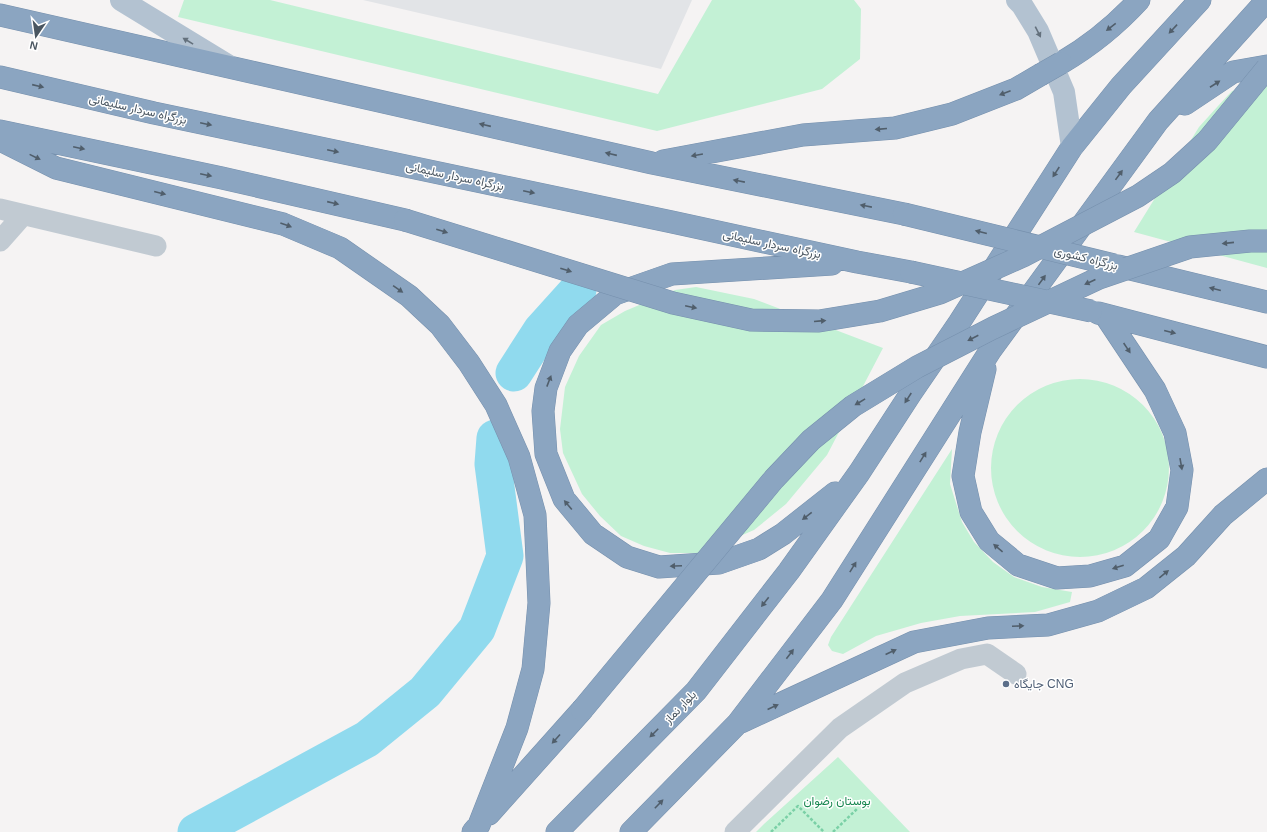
<svg xmlns="http://www.w3.org/2000/svg" width="1267" height="832" font-family="Arial,Vazirmatn,sans-serif">
	<style>
		.airport { fill: #e2e4e7 }
		.green { fill: #c3f1d5 }
		.lines { fill: none; stroke-linecap: round; stroke-linejoin: round }
		.river { stroke: #90daee; stroke-width: 37 }
		.highway-casing { stroke: #7690ad; stroke-width: 23 }
		.path { stroke: #7ad0a6; stroke-width: 2.5; stroke-dasharray: 3 2; stroke-linecap: butt }
		.minor { stroke: #c1cad2; stroke-width: 21 }
		.major { stroke: #b3c2d1; stroke-width: 22 }
		.highway { stroke: #8ba5c1; stroke-width: 22 }
		.highway-bridge-casing { stroke: #7690ad; stroke-width: 23; stroke-linecap: butt }
		.highway-bridge { stroke: #8ba5c1; stroke-width: 22 }
		.oneway { fill: #505e6b }
		.oneway2 { fill: #64717d }
		.service-dot { fill: #5c6f8a; stroke: #fff; stroke-width: 1.5 }
		.labels { text-anchor: middle; stroke-width: 3; stroke-linejoin: round; paint-order: stroke }
		.street-label { font-size: 12px; fill: #4a5661; stroke: #fff }
		.service-label { font-size: 12px; fill: #4e5e75; stroke: #fff; text-anchor: start }
		.park-label { font-size: 12px; fill: #17864f; stroke: #fff }
	</style>
	<rect width="100%" height="100%" fill="#f5f3f3"/>
	<path class="airport" d="M363,0H692L661,69Z"/>
	<path class="green" d="M184,0H270L658,94L712,0H854L861,9L860,59L822,89L657,131L178,17Z
		M1267,81V268L1134,232L1199,127L1218,106L1232,91Z
		M696,287L754,299L883,348L827,455L786,504L754,530L701,553H670L644,546L621,536L600,516L582,494L563,453L560,429L565,387L579,356L601,325L625,311L675,290Z
		M991 468a89 89 0 1 1 178 0a89 89 0 1 1-178 0Z
		M952,449L950,484L962,522L974,542L993,562L1014,577L1042,587L1072,592L1070,602L1035,612L960,616L921,623L876,636L843,654L832,651L828,645L831,637Z
		M838,757L910,832H756L764,824Z"/>
	<g class="lines">
		<path class="river" d="M514,373L541,331L578,290
			M196,832L367,739L425,692L477,629L505,556L493,464L495,438"/>
		<g class="highway-casing">
			<path id="highway" d="M0,15L652,163L904,214
				M1061,63C1090,46 1117,24 1139,0
				M0,77L154,113L672,222L857,262L911,272
				M1185,104L1233,72L1267,66
				M0,131L222,178L405,220
				M0,140L56,168L283,224L340,248L409,296L440,325L469,363L496,405L519,457L535,515L539,603L533,669L517,728L479,825L473,832
				M663,161L803,135L895,128L952,114L1016,89L1040,75
				M832,264L672,274L615,294L578,325L560,351L546,388L543,411L546,454L564,499L593,534L627,557L659,567L719,563L759,549L783,534L835,493
				M1118,266L1267,302
				M1098,313L1267,357
				M985,369L970,432L963,476L971,512L989,541L1018,565L1057,578L1090,576L1125,566L1159,539L1177,507L1182,470L1175,433L1155,390L1105,315
				M741,722L914,642L988,628L1048,625L1098,611L1146,588L1186,556L1223,515L1267,479
				M489,814L582,710
				M557,832L696,691L789,571L859,473L911,393L959,323L1072,147L1121,86L1200,0
				M631,832L738,723L832,600L990,351L1158,121L1267,0"/>
		</g>
		<path class="path" d="M771,832L798,806L824,832
			M833,832L858,808"/>
		<path class="minor" d="M0,209L156,246
			M0,241L23,215
			M735,832L840,728L905,683L961,659L987,654L1016,674"/>
		<path class="major" d="M121,0L229,66
			M1017,0L1022,5L1038,31L1064,92L1072,147"/>
		<use href="#highway" class="highway"/>
		<g class="highway-bridge-casing">
			<path id="highway-bridge" d="M1040,75L1061,63
				M904,214L1114,265
				M405,220L673,303L751,320L819,321L880,311L940,293L1023,256L1138,196L1172,173L1207,141L1267,68
				M911,272L1091,311
				M582,710L774,479L811,440L853,406L917,367L993,328L1099,278L1190,247L1250,241H1267"/>
		</g>
		<use href="#highway-bridge" class="highway-bridge"/>
	</g>
	<defs><path id="oneway-solid" d="M-6-.8H1V-3.2L6.5 0L1 3.2V.8H-6Z"/></defs>
	<g class="oneway">
		<use href="#oneway-solid" transform="translate(1111 27) rotate(142)"/>
		<use href="#oneway-solid" transform="translate(1173 29) rotate(133)"/>
		<use href="#oneway-solid" transform="translate(1215 84) rotate(-33)"/>
		<use href="#oneway-solid" transform="translate(38 86) rotate(13)"/>
		<use href="#oneway-solid" transform="translate(1005 93) rotate(159)"/>
		<use href="#oneway-solid" transform="translate(206 124) rotate(12)"/>
		<use href="#oneway-solid" transform="translate(485 125) rotate(-167)"/>
		<use href="#oneway-solid" transform="translate(881 129) rotate(175)"/>
		<use href="#oneway-solid" transform="translate(79 148) rotate(12)"/>
		<use href="#oneway-solid" transform="translate(333 151) rotate(12)"/>
		<use href="#oneway-solid" transform="translate(611 154) rotate(-167)"/>
		<use href="#oneway-solid" transform="translate(697 155) rotate(170)"/>
		<use href="#oneway-solid" transform="translate(35 157) rotate(26)"/>
		<use href="#oneway-solid" transform="translate(1056 172) rotate(123)"/>
		<use href="#oneway-solid" transform="translate(206 175) rotate(12)"/>
		<use href="#oneway-solid" transform="translate(1119 175) rotate(-54)"/>
		<use href="#oneway-solid" transform="translate(739 181) rotate(-169)"/>
		<use href="#oneway-solid" transform="translate(529 192) rotate(12)"/>
		<use href="#oneway-solid" transform="translate(160 193) rotate(14)"/>
		<use href="#oneway-solid" transform="translate(333 203) rotate(13)"/>
		<use href="#oneway-solid" transform="translate(866 206) rotate(-169)"/>
		<use href="#oneway-solid" transform="translate(286 225) rotate(20)"/>
		<use href="#oneway-solid" transform="translate(442 231) rotate(17)"/>
		<use href="#oneway-solid" transform="translate(981 232) rotate(-166)"/>
		<use href="#oneway-solid" transform="translate(1228 243) rotate(174)"/>
		<use href="#oneway-solid" transform="translate(566 270) rotate(18)"/>
		<use href="#oneway-solid" transform="translate(1042 280) rotate(-54)"/>
		<use href="#oneway-solid" transform="translate(1090 282) rotate(155)"/>
		<use href="#oneway-solid" transform="translate(398 289) rotate(35)"/>
		<use href="#oneway-solid" transform="translate(1215 289) rotate(-166)"/>
		<use href="#oneway-solid" transform="translate(691 307) rotate(12)"/>
		<use href="#oneway-solid" transform="translate(820 321) rotate(-5)"/>
		<use href="#oneway-solid" transform="translate(1170 332) rotate(14)"/>
		<use href="#oneway-solid" transform="translate(973 338) rotate(153)"/>
		<use href="#oneway-solid" transform="translate(1127 348) rotate(56)"/>
		<use href="#oneway-solid" transform="translate(549 381) rotate(-69)"/>
		<use href="#oneway-solid" transform="translate(908 398) rotate(123)"/>
		<use href="#oneway-solid" transform="translate(860 402) rotate(149)"/>
		<use href="#oneway-solid" transform="translate(923 457) rotate(-58)"/>
		<use href="#oneway-solid" transform="translate(1181 464) rotate(80)"/>
		<use href="#oneway-solid" transform="translate(568 505) rotate(-130)"/>
		<use href="#oneway-solid" transform="translate(807 516) rotate(142)"/>
		<use href="#oneway-solid" transform="translate(998 548) rotate(-140)"/>
		<use href="#oneway-solid" transform="translate(676 566) rotate(177)"/>
		<use href="#oneway-solid" transform="translate(853 567) rotate(-58)"/>
		<use href="#oneway-solid" transform="translate(1118 567) rotate(163)"/>
		<use href="#oneway-solid" transform="translate(1164 574) rotate(-39)"/>
		<use href="#oneway-solid" transform="translate(765 602) rotate(128)"/>
		<use href="#oneway-solid" transform="translate(1018 626) rotate(-3)"/>
		<use href="#oneway-solid" transform="translate(891 652) rotate(-25)"/>
		<use href="#oneway-solid" transform="translate(790 654) rotate(-53)"/>
		<use href="#oneway-solid" transform="translate(773 707) rotate(-25)"/>
		<use href="#oneway-solid" transform="translate(654 733) rotate(135)"/>
		<use href="#oneway-solid" transform="translate(556 739) rotate(132)"/>
		<use href="#oneway-solid" transform="translate(659 804) rotate(-46)"/>
	</g>
	<g class="oneway2">
		<use href="#oneway-solid" transform="translate(1038 32) rotate(63)"/>
		<use href="#oneway-solid" transform="translate(188 41) rotate(-149)"/>
	</g>
	<circle class="service-dot" cx="1006" cy="684" r="4"/>
	<g class="labels">
		<g class="street-label">
			<text transform="translate(138 109) rotate(13)" y="4">بزرگراه سردار سلیمانی</text>
			<text transform="translate(455 176) rotate(12)" y="4">بزرگراه سردار سلیمانی</text>
			<text transform="translate(772 244) rotate(12)" y="4">بزرگراه سردار سلیمانی</text>
			<text transform="translate(1086 258) rotate(14)" y="4">بزرگراه کشوری</text>
			<text transform="translate(680 707) rotate(-46)" y="4">بلوار نماز</text>
		</g>
		<g class="service-label">
			<text x="1014" y="688">جایگاه CNG</text>
		</g>
		<g class="park-label">
			<text x="837" y="805">بوستان رضوان</text>
		</g>
	</g>
	<g transform="translate(36 36) rotate(193)" stroke="#ffffff" stroke-width="3" paint-order="stroke">
	<path d="M0-3L7 15L0 10L-7 15Z" fill="#4a5661"/>
	<text y="-6" font-size="11" font-weight="bold" text-anchor="middle" fill="#4a5661">N</text>
	</g>
</svg>
